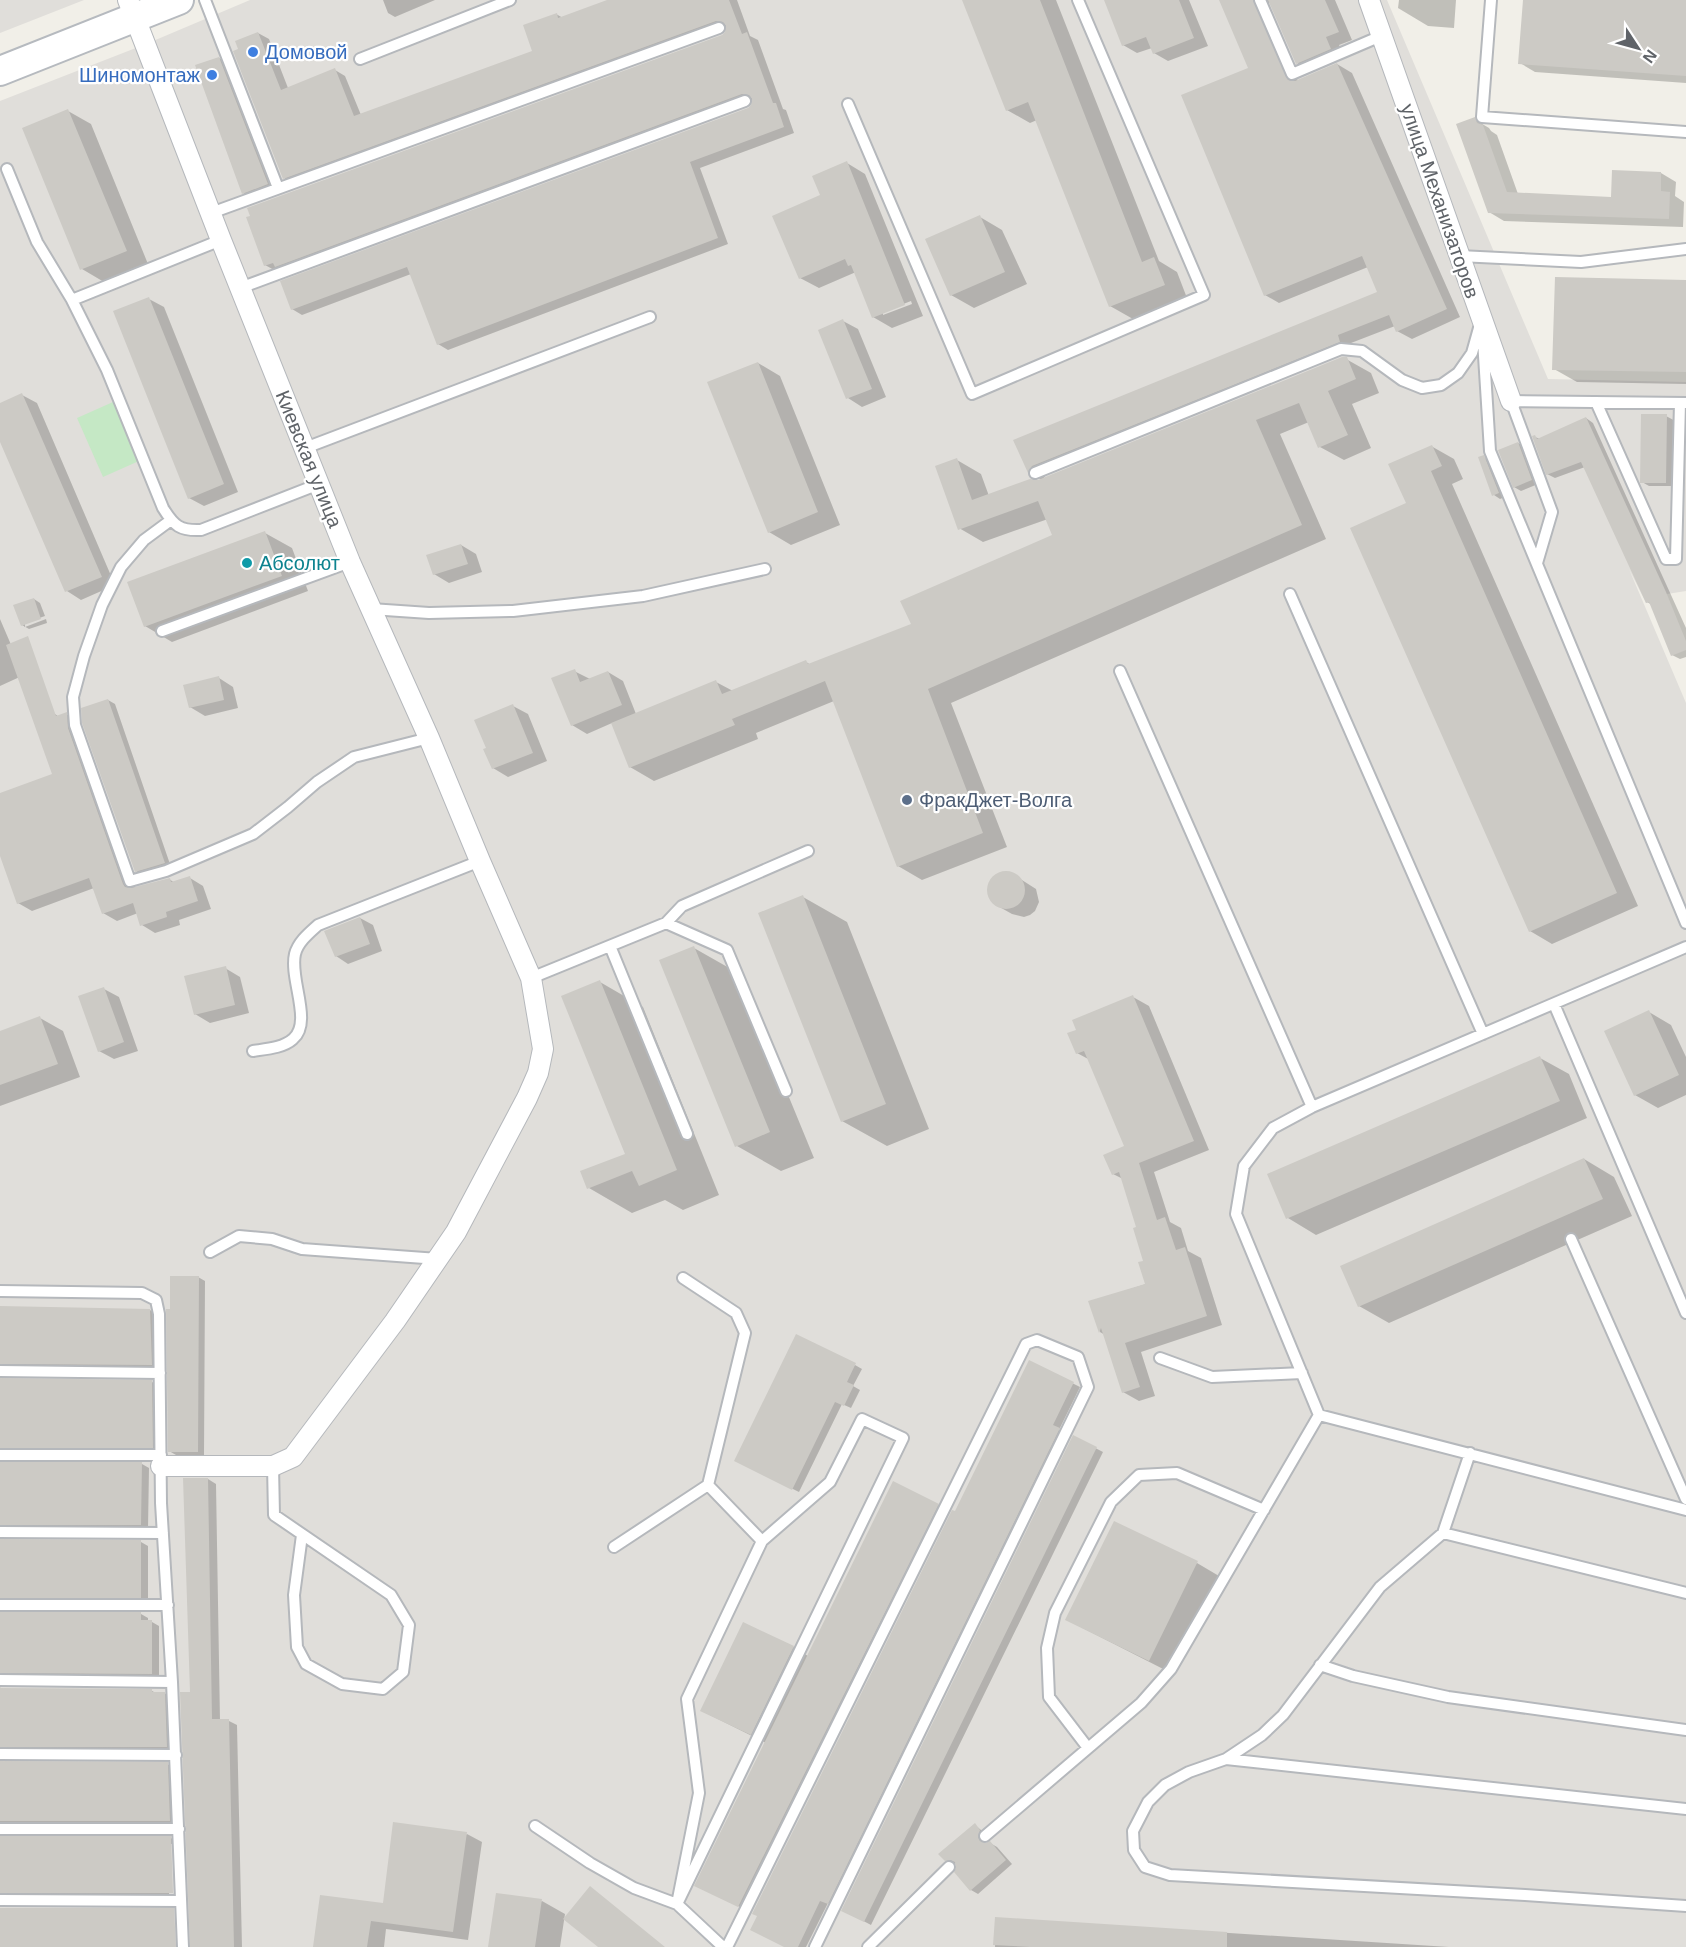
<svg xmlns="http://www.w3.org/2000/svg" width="1686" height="1947" font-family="Arial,sans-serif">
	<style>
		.industrial { fill: #e0deda }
		.green { fill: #c5e8c5 }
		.shadow { fill: #0003; fill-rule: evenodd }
		.building { fill: #cccac5 }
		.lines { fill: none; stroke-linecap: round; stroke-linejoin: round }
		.lane-casing { stroke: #b5b8bc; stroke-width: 14 }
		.street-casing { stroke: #b5b8bc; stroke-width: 22 }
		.secondary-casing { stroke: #b6babf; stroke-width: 32 }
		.lane { stroke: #fff; stroke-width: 10 }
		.street { stroke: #fff; stroke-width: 20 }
		.secondary { stroke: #fff; stroke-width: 28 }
		.shop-dot { fill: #3f7fe0; stroke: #fff; stroke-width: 2 }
		.culture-dot { fill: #0f9aa8; stroke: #fff; stroke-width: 2 }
		.service-dot { fill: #5c6f8a; stroke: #fff; stroke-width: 2 }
		.labels { text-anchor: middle; stroke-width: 4.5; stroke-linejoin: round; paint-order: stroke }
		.shop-label { font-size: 20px; fill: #366cbe; stroke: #fff; text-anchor: start }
		.street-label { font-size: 20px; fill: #5f6368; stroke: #fff }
		.culture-label { font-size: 20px; fill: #0d838f; stroke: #fff; text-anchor: start }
		.service-label { font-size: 20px; fill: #4e5e75; stroke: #fff; text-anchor: start }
	</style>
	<rect width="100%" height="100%" fill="#f1efe8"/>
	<path class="industrial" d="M0,0H84L0,33Z
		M250,0H1387L1548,379L1686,382V591L1667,594L1646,603L1629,569L1686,703V1947H0V101L146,44Z"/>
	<path class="green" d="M113,402L139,461L103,477L77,418Z"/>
	<path class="shadow" d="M383,0H435L395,17L388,13Z
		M611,0H737L750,36L758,40L783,109L786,110L794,133L700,168L728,244L448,350L438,344L411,274L302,315L292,309L749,109L756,100L287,272L276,271L265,265L722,36L726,33L728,26L294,184L284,178L258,33L269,39L288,88L335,70L345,76L361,115L534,52L556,14L563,18Z
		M964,0H1056L1159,261L1177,272L1187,298L1133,319L1110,306L1037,120L1030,123L1007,110Z
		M1107,0H1189L1208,46L1168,61L1154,53L1152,48L1137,53L1123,45Z
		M1221,0H1335L1352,40L1339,45L1345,57L1311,71L1297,63L1270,2L1266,7L1267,12L1298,81L1337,64L1352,73L1460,317L1412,339L1397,331L1395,326L1351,343L1354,350L1047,474L1042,480L1029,472L1015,441L1379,293L1368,267L1279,303L1265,295L1250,68Z
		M1399,0H1456L1454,28L1428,26L1398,8Z
		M1525,0H1686V83L1535,72L1520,63Z
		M219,58L227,63L276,189L251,198L243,193Z
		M68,111L91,124L148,264L104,282L82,269Z
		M1474,119L1489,128L1491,131L1497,135L1518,194L1612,199L1661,173L1676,182L1675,196L1684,202L1683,227L1504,221L1489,212Z
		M847,163L865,174L923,316L892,328L873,317L856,272L819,288L800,278L822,196ZM911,301L912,304L883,315V312Z
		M980,217L1002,230L1027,284L974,308L951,295Z
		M1686,282V384L1577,382L1554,369Z
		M149,299L164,307L238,492L204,506L189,498Z
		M843,321L858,329L886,397L862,407L848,398Z
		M1346,359L1371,373L1379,393L1352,404L1371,448L1344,460L1320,447L1309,422L1280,434L1326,539L951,703L1007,847L922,880L898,866L834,701L756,733L758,739L654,781L630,767L612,723L587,734L572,725L574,671L590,679L608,672L623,681L636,714L716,682L733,691L806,662L811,665L913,625L1054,535L1048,519L983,542L959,528L957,460L981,474L989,496L1038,482Z
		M758,363L780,376L840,525L791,545L769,532Z
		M22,395L37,403L115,585L81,600L67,591L0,438V404Z
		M1666,416L1679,423L1677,486H1649L1642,482Z
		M1586,418L1593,423L1686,628V657L1680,659L1672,655L1652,605L1647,602L1585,467L1555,478L1547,474L1535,437L1540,439Z
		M1518,443L1525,447L1538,484L1521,491L1514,487Z
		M1431,446L1454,459L1463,479L1452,484L1638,906L1552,944L1530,931L1408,504Z
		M1483,457L1490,461L1505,497L1500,499L1494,495Z
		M265,533L292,548L308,591L172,642L145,626Z
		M461,545L476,554L482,572L449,583L434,574Z
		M34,599L40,603L45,616L25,623V627L46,619L47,623L29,629L22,625Z
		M0,619L24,675L0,686Z
		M219,678L233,687L238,708L205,716L190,707Z
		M108,700L115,704L171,867L143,875L136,871Z
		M513,706L528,714L547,761L508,777L493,768Z
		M55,714L59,717L66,714L80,722L81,736L136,889L169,879L175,883L190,878L203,886L211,909L179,920L180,925L155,933L142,925L138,913L117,921L103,913L94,888L32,911L18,903L0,852V794L54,775Z
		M1011,873L1036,889L1039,902L1035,911L1030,915L1024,917L1012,914L996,905L989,894V884L998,875Z
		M803,897L847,922L929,1129L887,1146L842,1121Z
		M360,918L373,925L382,951L348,964L336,956Z
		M694,948L738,973L814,1158L781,1171L737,1146Z
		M225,968L240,977L249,1013L210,1023L195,1014Z
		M600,982L643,1007L719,1195L683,1210L665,1200L632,1213L589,1188L627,1155Z
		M104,989L119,997L138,1051L114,1059L99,1051Z
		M1133,997L1149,1006L1209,1150L1154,1172L1170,1222L1181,1228L1188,1251L1201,1258L1222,1325L1141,1352L1155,1396L1139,1401L1123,1392L1105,1335L1100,1332L1090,1302L1146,1284L1145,1262L1138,1228L1123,1179L1113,1174L1126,1147L1090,1060L1077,1053L1078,1030Z
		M1649,1012L1671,1025L1686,1057V1095L1658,1108L1635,1095Z
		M40,1018L63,1031L80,1077L0,1106V1033Z
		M1540,1058L1569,1074L1587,1118L1316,1235L1288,1218L1269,1175Z
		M1584,1159L1614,1177L1632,1216L1389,1323L1359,1306Z
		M198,1277L205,1281L204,1455H176L169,1451L171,1311Z
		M0,1308L150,1310L157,1315L159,1369L0,1374Z
		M1030,1362L1080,1387L1059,1430L1066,1433L835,1907L828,1903L806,1947H786L955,1513Z
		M855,1365L862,1369L853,1386L860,1390L851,1408L842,1404L799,1492L742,1464Z
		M0,1378L1,1380L152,1382L159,1386L160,1451L0,1458Z
		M1074,1437L1103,1452L871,1925L850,1914Z
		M0,1462L1,1464H142L149,1468L148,1529L0,1535Z
		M208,1479L216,1484L220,1721H229L237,1725L242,1947H198L191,1693Z
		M938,1505L945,1509L746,1910L703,1889L766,1743L702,1711L793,1647L808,1656Z
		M0,1539L1,1541L141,1542L148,1546V1601L0,1608Z
		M1197,1563L1219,1576L1171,1673L1067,1620Z
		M0,1612L1,1614H141L148,1618V1622H152L159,1626V1678L0,1683Z
		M0,1687L1,1689L152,1691L156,1693H164L172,1697L174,1751L0,1757Z
		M0,1761L1,1763L167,1764L175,1768L177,1825L0,1832Z
		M975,1825L987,1835L984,1841L986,1845L990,1843L997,1847L1012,1864L978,1894L971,1890L957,1863L953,1864L946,1860Z
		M467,1834L482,1842L468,1940L386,1929L384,1947H314L384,1905Z
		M0,1836L1,1838H171L178,1844H169V1897L0,1903Z
		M542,1901L565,1914L560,1947H489Z
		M996,1918L1449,1947H995Z"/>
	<path class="building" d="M607,0H729L742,34L747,32L773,103H776L784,127L690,162L718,238L437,345L407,267L291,310L280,281L748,108L751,105L752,99L749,95L742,94L275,267L273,263L264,266L246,217L250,216L247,208L722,35L725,32L726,26L723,22L716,21L283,179L233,51L238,49L235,41L258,32L281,90L335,68L354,116L532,51L523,25L557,13L558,18Z
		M962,0H1040L1142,262L1154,257L1165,285L1109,307L1028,102L1006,111Z
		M1104,0H1179L1194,38L1153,54L1146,37L1122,46Z
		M1219,0H1253L1288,80L1295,81L1337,63L1447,309L1396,332L1389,315L1338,335L1340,342L1032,466L1028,473L1013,440L1377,292L1362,256L1264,296L1181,95L1248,68Z
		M1268,0H1325L1339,32L1326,37L1331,49L1296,64Z
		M1523,0H1686V76L1518,64Z
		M219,57L268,184L242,194L195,65Z
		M68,109L127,251L80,270L22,128Z
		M1475,117L1477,123L1483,125L1507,192L1611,197L1612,170L1661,172V191L1670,192L1669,219L1488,213L1456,124Z
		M847,161L905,305L872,318L851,265L848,266L845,259L799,279L772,216L820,195L812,176Z
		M980,215L1005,272L950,296L925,239Z
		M1555,277L1686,280V372L1552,370Z
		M149,297L224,484L188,499L113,311Z
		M843,319L872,389L846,399L818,330Z
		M1342,357H1347L1356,379L1328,391L1348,435L1318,448L1299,403L1256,420L1302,525L928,689L983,833L897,867L825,681L732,719L735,725L629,768L611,723L716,680L722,694L806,660L808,664L911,624L900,601L1052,535L1038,501L958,530L935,466L957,458L972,500L1030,479L1038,480Z
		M758,362L818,512L768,533L707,382Z
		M22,393L102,577L65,592L0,442V403Z
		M1641,414H1667L1666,483H1640Z
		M1586,417L1666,592L1686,641V650L1671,656L1649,602L1646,603L1581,462L1546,475L1532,436L1535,435L1537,439Z
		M1518,442L1532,480L1513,488L1498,450Z
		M1432,445L1442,466L1431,471L1617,893L1529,932L1350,528L1406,503L1388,464Z
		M1484,455L1499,493L1492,496L1478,457Z
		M265,531L282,576L144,627L127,582Z
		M461,544L468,564L433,575L426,555Z
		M34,598L41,619L21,626L13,605Z
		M28,636L56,716L67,712L68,728L123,884L125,887L131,888L170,878L171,882L190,876L198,901L166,912L167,917L140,926L133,903L102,914L89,878L17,904L0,856V793L52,774L6,645Z
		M575,669L580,682L608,671L622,705L571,726L551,678Z
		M219,676L224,700L189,708L183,685Z
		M108,699L165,863L135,872L82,723L81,708Z
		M513,704L533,753L492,769L483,749L486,748L474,720Z
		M987 890a19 19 0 1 1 38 0a19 19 0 1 1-38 0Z
		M803,895L886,1104L841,1122L758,913Z
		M360,917L370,944L335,957L324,931Z
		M694,946L770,1132L735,1147L659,960Z
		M226,966L235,1005L194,1015L184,976Z
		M600,980L677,1170L639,1186L632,1171L587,1189L580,1171L625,1154L561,996Z
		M104,987L124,1042L98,1052L78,996Z
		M1133,995L1194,1141L1139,1163L1157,1220L1165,1217L1176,1250L1185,1247L1207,1316L1125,1343L1140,1387L1122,1393L1101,1328L1099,1333L1088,1301L1145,1284L1138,1262L1143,1261L1133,1228L1136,1227L1119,1172L1112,1175L1103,1155L1124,1146L1084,1051L1076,1054L1067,1033L1076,1030L1072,1020Z
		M1649,1010L1679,1075L1634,1096L1604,1031Z
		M40,1016L58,1064L0,1085V1031Z
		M1540,1056L1560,1101L1286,1219L1267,1174Z
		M1584,1158L1603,1199L1358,1307L1340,1266Z
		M170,1276H199L198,1452H168L166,1309H170Z
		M0,1306L150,1309L152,1365L0,1364Z
		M796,1334L856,1363L847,1382L854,1385L844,1406L835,1402L792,1490L734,1461Z
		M1029,1360L1074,1382L1053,1425L1060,1428L828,1904L820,1901L798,1947H784L750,1930L757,1916L752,1914L952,1510L955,1511Z
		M0,1378L152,1380L153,1448H0Z
		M1073,1435L1097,1447L864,1922L841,1911Z
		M0,1462H142L141,1525H0Z
		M183,1478H208L212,1719H229L234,1947H190L180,1692H190Z
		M893,1481L939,1504L738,1907L694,1886Z
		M1114,1521L1198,1561L1149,1661L1065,1620Z
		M0,1539L141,1540V1598H0Z
		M0,1612H141V1620H152V1674L0,1673Z
		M743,1622L794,1646L751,1735L700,1711Z
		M0,1688L152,1689V1692H165L167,1747H0Z
		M0,1761L168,1762L170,1821H0Z
		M393,1822L467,1832L453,1932L371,1921L367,1947H313L320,1895L383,1903Z
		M975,1823L980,1830L978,1837L980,1841L986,1843L990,1841L1006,1860L970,1891L954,1872L956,1868L955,1862L950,1860L945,1861L938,1854Z
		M0,1836H171L173,1893H0Z
		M590,1886L665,1947H598L563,1919Z
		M496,1893L542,1899L535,1947H488Z
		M0,1908H174L176,1947H0Z
		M995,1917L1227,1932V1947H1030L993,1945Z"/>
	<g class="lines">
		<g class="lane-casing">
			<path id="lane" d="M205,0L278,188
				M1260,0L1292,74L1381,36
				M1491,0L1482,117L1686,132
				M360,59L510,0
				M848,104L972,394L1204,295L1078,0
				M7,169L37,242L72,300
				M211,213L719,28
				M221,240L72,300L107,370L163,508C174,526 180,531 201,530L319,484
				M1459,256L1581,262L1686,249
				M240,288L745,101
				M1483,340L1490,451L1686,923
				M1596,402L1666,559H1676L1680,403
				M305,448L650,317
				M1035,473L1341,349L1362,351L1402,380L1422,388L1441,385L1458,373L1472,353L1479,328
				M171,520L144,540L121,567L102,605L84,656L73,697L75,725L130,881L166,871L253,834L288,807L317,782L354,757L429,738
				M1537,563L1552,512L1511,401L1686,403
				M1290,594L1483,1034
				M371,609L429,613L513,611L643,596L765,569
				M162,631L350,562
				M1120,671L1312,1107L1686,947
				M666,923L682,906L808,851
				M610,946L687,1134
				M531,978L666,923L727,950L786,1091
				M1554,1004L1686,1313
				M253,1051C266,1049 283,1048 293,1039C313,1022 289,979 295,954C298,942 309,933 318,925L480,861
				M1312,1107L1273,1128L1244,1166L1236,1214L1319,1415
				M1571,1239L1686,1499
				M210,1252L239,1236L272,1239L302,1249L438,1259
				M683,1278L736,1313L745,1333L708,1485
				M0,1291L142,1293L156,1300L159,1314L161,1503L172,1682L183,1947
				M1160,1358L1212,1377L1302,1373
				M0,1371L160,1373
				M0,1455H161
				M273,1466L274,1515L391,1595L409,1625L403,1672L383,1689L342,1684L306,1664L297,1647L294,1595L302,1535
				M0,1532L163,1533
				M1443,1533L1686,1593
				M614,1547L708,1485L762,1541
				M0,1605H168
				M1320,1665L1353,1676L1448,1697L1686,1730
				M0,1680L172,1682
				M1088,1748L1049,1697L1047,1648L1055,1613L1111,1502L1139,1475L1177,1473L1264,1510
				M0,1754L176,1755
				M1226,1759L1262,1735L1283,1715L1380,1587L1443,1533L1470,1453
				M1686,1809L1226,1759L1189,1772L1165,1785L1148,1802L1133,1831L1134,1850L1145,1867L1170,1875L1525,1895L1686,1906
				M535,1826L590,1863L634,1888L677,1904L903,1438L862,1419L830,1482L762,1541L687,1699L699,1793L677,1904L723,1947
				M0,1829H179
				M985,1836L1141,1703L1171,1669L1319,1415L1686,1510
				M0,1900L181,1901
				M727,1947L1026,1344L1037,1340L1078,1357L1088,1387L815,1947
				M868,1947L949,1867"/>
		</g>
		<g class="street-casing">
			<path id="street" d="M128,0L221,240L350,562L429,738L480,861L531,978L543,1049L538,1073L527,1098L456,1232L395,1321L293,1457L273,1466H161
				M1369,0L1511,401"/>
		</g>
		<g class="secondary-casing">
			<path id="secondary" d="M0,71L179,0"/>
		</g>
		<use href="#lane" class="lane"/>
		<use href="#street" class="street"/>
		<use href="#secondary" class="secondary"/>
	</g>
	<g class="shop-dot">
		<circle cx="253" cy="52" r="6"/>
		<circle cx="212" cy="75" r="6"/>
	</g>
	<circle class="culture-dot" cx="247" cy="563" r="6"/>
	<circle class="service-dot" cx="907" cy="800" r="6"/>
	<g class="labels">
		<g class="shop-label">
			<text x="265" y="59">Домовой</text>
			<text x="200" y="82" text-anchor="end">Шиномонтаж</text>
		</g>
		<g class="street-label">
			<text transform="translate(1440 201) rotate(71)" y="7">улица Механизаторов</text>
			<text transform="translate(309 459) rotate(68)" y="7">Киевская улица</text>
		</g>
		<g class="culture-label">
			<text x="259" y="570">Абсолют</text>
		</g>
		<g class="service-label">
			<text x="919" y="807">ФракДжет-Волга</text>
		</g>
	</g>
	<g transform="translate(1638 48) rotate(126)" stroke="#ffffff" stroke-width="4.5" paint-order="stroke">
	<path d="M0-4.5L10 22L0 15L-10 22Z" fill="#5f6368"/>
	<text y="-9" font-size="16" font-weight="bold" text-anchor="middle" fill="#5f6368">N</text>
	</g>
</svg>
